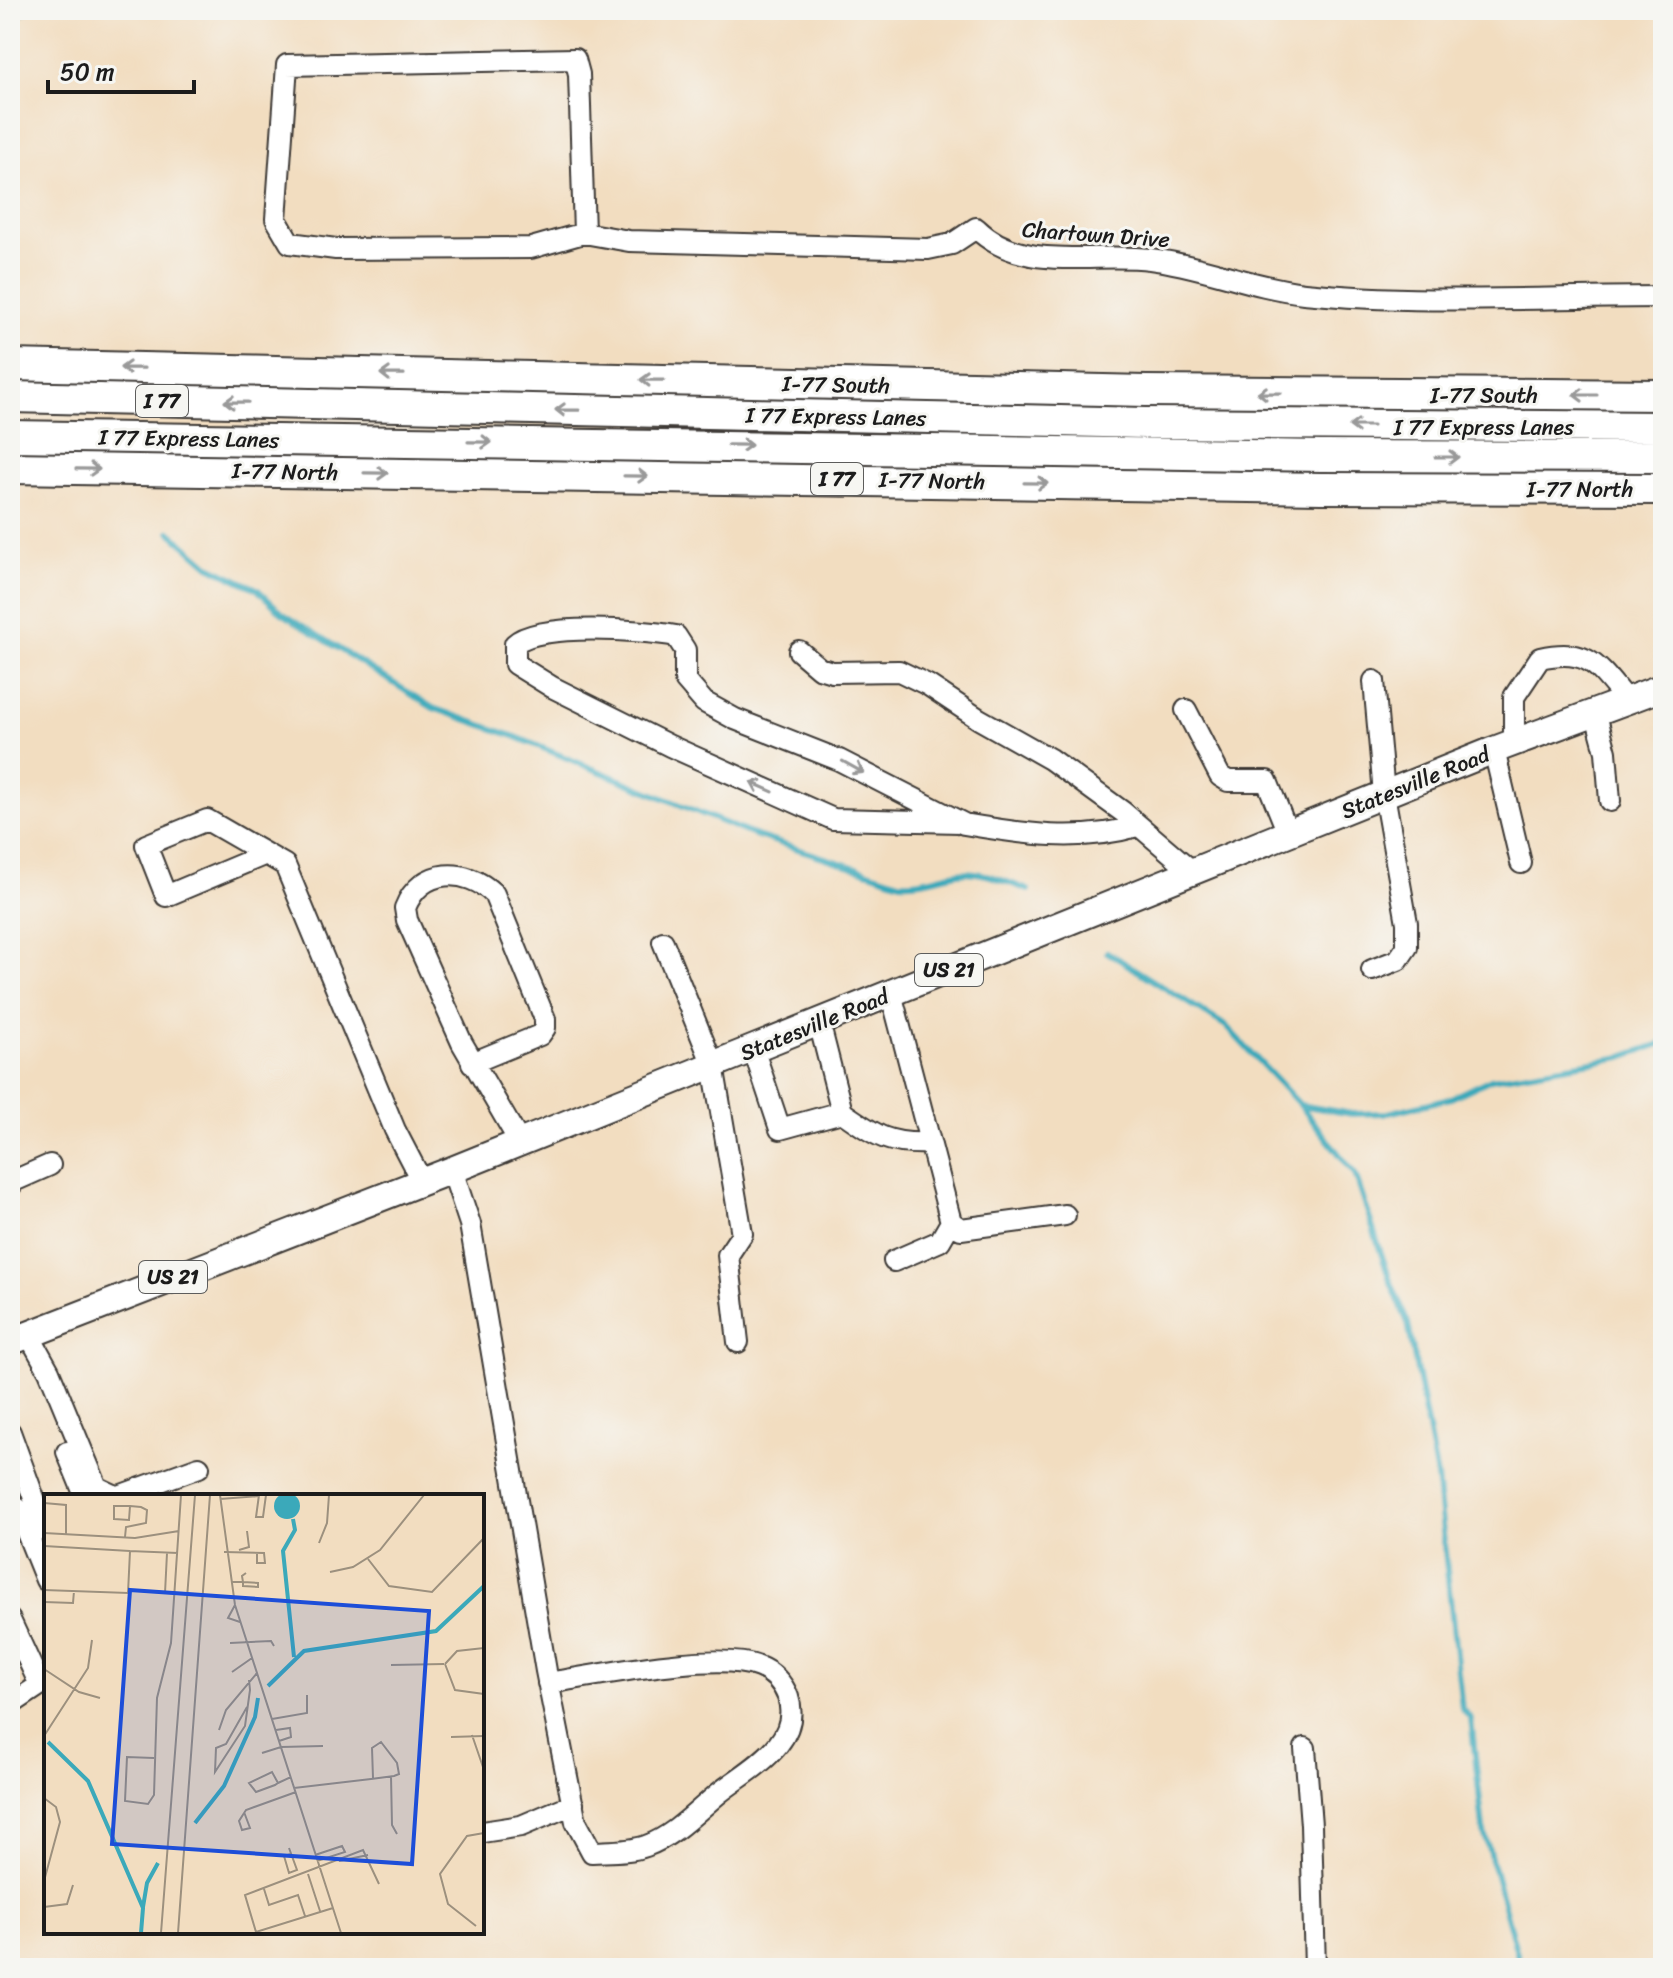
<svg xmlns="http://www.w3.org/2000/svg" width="1673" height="1978" font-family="Sriracha,sans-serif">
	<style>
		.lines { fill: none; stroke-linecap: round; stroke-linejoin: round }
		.stream { stroke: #3ba9ba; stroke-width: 6 }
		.minor-casing { stroke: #3c3935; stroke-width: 24 }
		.major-casing { stroke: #3c3935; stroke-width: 30 }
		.highway-casing { stroke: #3c3935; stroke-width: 34 }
		.minor { stroke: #fff; stroke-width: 20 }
		.major { stroke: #fff; stroke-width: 26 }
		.highway { stroke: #fff; stroke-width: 30 }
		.oneway { stroke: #999 }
		.labels { text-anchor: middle; stroke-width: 6; stroke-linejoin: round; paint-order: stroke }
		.shield { fill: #f6f6f2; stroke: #5d5d5c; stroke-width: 2 }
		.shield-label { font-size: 20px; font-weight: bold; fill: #1c1c1c }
		.street-label { font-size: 22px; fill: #1c1c1c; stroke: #f6f6f2 }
		.inset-river { fill: none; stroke: #3ba9ba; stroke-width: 4 }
		.inset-road { fill: none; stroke: #9c907e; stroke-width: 2 }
		.view { fill: #1d4ed8; fill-opacity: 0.15; stroke: #1d4ed8; stroke-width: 4 }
		.inset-edge { fill: none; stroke: #1c1c1c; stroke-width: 4 }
	</style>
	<rect width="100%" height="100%" fill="#f6f6f2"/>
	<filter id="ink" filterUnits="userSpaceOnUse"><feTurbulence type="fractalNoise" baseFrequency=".0125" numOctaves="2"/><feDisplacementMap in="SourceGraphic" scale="16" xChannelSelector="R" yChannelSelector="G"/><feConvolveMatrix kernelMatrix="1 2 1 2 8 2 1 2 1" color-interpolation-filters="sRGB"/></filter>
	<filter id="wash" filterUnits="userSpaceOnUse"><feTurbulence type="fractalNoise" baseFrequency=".006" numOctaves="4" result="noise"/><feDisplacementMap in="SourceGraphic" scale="32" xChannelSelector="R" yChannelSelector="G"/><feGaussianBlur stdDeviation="1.8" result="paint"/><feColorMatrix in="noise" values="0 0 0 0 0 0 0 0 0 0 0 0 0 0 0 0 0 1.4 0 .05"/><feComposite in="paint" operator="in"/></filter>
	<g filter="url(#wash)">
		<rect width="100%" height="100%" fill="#f2ddc0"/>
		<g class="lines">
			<path class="stream" d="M10,19L27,10
				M170,532L209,566L257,589L282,613L433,708L516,737L751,834L900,882C921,884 938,876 958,873C981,869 1006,882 1028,890
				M1107,952L1226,1026L1300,1105L1355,1174L1390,1280L1408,1323L1437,1477L1462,1709L1471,1719L1483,1828L1521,1968
				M1300,1105L1352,1114L1388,1113L1451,1098L1491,1079L1622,1057L1663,1043"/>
		</g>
	</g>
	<g filter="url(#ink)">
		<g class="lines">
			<g class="minor-casing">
				<path id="minor" d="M584,233L579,74L575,59L287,65L276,219L290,243L336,249L531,248L584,233L629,241L928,249L952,244L976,228C1021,273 1092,252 1150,259C1202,265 1251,287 1304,293C1422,305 1544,297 1663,297
					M799,651L819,668L832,672L899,671L928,685L979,719L1050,759L1123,812L1192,871
					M1186,710L1220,776L1228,781H1267L1288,833
					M1595,711L1606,752L1610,801
					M1514,743V697L1540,658C1588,647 1597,665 1626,700
					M1494,750L1521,863
					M960,822L833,819L670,746L552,687L515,664V644C538,622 644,630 676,636L685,650V680L704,702L735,719L839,760L960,822L964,824C1023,834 1079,843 1138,826
					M266,854L166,896L146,845L207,820L285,865L395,1130L422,1182
					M663,942L713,1065L742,1234L728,1255L738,1342
					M1372,970L1398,960L1407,947V923L1384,794L1374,681
					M891,993L951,1222L961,1229L1065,1215
					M753,1048L780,1129L842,1112L819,1022
					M472,1063L540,1035L545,1028V1019L494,894C466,867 421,867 405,908L407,920L462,1043L520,1143
					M842,1112C875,1135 888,1145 929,1143
					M452,1170L470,1224L546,1671L576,1822L592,1852C610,1851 629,1852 646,1846C674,1836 697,1811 719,1793C749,1769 803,1743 788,1697C783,1683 772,1672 759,1667C717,1650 596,1676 548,1683
					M10,1186L16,1180L50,1165
					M894,1261L940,1241L951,1222
					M29,1335L49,1371L97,1487L116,1496
					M10,1432L46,1531
					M67,1452L85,1496
					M119,1496L199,1467
					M10,1506L17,1508L46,1580
					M10,1620L40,1685
					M10,1705L46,1681
					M1305,1748L1311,1825L1315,1968
					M482,1832L521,1826L573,1804"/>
			</g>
			<g class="major-casing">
				<path id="major" d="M10,1342L452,1170L1494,750L1663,687"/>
			</g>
			<g class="highway-casing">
				<path id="highway" d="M10,365L1146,391L1663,395
					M10,397L1145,423L1663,427
					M10,436L1321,456L1663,457
					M10,468L1321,488L1663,489"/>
			</g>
			<use href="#minor" class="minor"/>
			<use href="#major" class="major"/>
			<use href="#highway" class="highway"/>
		</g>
		<defs><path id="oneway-shaft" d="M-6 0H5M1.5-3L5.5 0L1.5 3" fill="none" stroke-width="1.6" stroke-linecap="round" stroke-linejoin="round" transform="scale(2)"/></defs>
		<g class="oneway">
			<use href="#oneway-shaft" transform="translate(132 368) rotate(-179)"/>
			<use href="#oneway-shaft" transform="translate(392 374) rotate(-179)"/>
			<use href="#oneway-shaft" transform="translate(652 380) rotate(-179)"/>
			<use href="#oneway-shaft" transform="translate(1269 393) rotate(-179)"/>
			<use href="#oneway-shaft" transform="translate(1585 395) rotate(180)"/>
			<use href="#oneway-shaft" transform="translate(236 402) rotate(-179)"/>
			<use href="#oneway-shaft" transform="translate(567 410) rotate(-179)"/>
			<use href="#oneway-shaft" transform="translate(1361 426) rotate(-180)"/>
			<use href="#oneway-shaft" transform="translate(480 442) rotate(1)"/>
			<use href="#oneway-shaft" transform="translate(740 445) rotate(1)"/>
			<use href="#oneway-shaft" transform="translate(1447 457)"/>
			<use href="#oneway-shaft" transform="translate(88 469) rotate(1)"/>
			<use href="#oneway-shaft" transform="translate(376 473) rotate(1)"/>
			<use href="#oneway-shaft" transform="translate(636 476) rotate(1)"/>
			<use href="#oneway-shaft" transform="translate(1036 483) rotate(1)"/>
			<use href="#oneway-shaft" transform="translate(853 767) rotate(29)"/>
			<use href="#oneway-shaft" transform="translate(762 787) rotate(-156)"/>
		</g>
	</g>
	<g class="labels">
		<g class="shield">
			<rect x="136" y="385" width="52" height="32" rx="6"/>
			<rect x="811" y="463" width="52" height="32" rx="6"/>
			<rect x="915" y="954" width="68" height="32" rx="6"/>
			<rect x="139" y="1261" width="68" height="32" rx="6"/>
		</g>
		<g class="shield-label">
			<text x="162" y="408">I 77</text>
			<text x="837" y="486">I 77</text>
			<text x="949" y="977">US 21</text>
			<text x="173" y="1284">US 21</text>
		</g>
		<g class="street-label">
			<text transform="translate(1096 234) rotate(4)" y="8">Chartown Drive</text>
			<text transform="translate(836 384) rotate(1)" y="8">I-77 South</text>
			<text x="1484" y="403">I-77 South</text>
			<text transform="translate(836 416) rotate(1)" y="8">I 77 Express Lanes</text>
			<text x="1484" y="435">I 77 Express Lanes</text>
			<text transform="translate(189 438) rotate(1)" y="8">I 77 Express Lanes</text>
			<text transform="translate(285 471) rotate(1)" y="8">I-77 North</text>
			<text transform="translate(932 480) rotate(1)" y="8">I-77 North</text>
			<text x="1580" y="497">I-77 North</text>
			<text transform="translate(1415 782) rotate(-22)" y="8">Statesville Road</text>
			<text transform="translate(814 1024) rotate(-22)" y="8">Statesville Road</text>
		</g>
	</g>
	<g transform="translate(44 1494)">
		<rect width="440" height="440" fill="#f2ddc0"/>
		<path d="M230 12a13 13 0 1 1 26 0a13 13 0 1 1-26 0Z" fill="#3ba9ba"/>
		<path class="inset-river" d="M249,25L251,36L239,57L250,163M224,192L260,157L392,137L440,92M4,248L44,287L99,414L97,439M151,329L180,292L211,223L214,204M99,413L103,389L114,369"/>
		<path class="inset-road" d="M176,1L191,111L297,439M215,1L212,23H219L222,1M176,5L215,2M0,9L22,11V40M0,39L91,44L135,37M81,43L82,33L102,29L103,16L97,13L86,12H70V25L85,26L86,12M275,49L283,29L285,1M0,52L86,57M195,56L205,53L203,37M180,58L220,59L221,69H213V59M324,65L345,92L388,98L440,44M286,78L309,73L336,56L380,1M188,88H199L214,89V93L199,92V88L198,82L202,79M0,96L84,99L86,57L134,59M121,99L123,59M0,108L29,109L30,97M191,111L184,124L196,128M186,149L227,147L230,152M401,170L411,196L440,200M401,170L413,157L440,154M347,171L400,170M0,175L35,198L56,204M188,178L208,164M203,213L182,250L172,254L171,278L201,232L206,196L205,186M228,225L263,219V201M175,236L182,216L213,179M232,236L246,234L247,243L235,247M428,241L440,276M0,242L44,174L48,146M407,243L440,242M218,259L237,253L279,252M110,264L83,263L81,307L104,310L110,301L113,204L127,149L137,1M347,282L348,331L353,340M234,289L228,278L205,289L212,298L231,291L234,289L247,283M250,294L327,285L350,282L355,280L353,269L337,248L328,254L329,284M0,304L12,313L16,328L0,387M200,318L206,334L198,336L195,327L202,316L252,298M245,354L253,376L245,379L240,362L247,360M271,361L298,352L301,358L273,367M295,367L324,361M264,380L276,417M220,395L225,411L254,401L261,422M0,413L23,410L29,391M289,414L212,438L201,401L319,356L335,390M432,432L404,410L396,380L423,342L440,339M117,439L151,1M134,439L166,1"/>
		<path class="view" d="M86,96L385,117L368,370L68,350Z"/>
		<rect width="440" height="440" class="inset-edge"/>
	</g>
	<rect width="1673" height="1978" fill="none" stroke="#f6f6f2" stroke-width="40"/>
	<path d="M48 80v12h146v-12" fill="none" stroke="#1c1c1c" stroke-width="4"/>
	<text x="60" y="80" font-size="24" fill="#1c1c1c" stroke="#f6f6f2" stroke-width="6" paint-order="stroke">50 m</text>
</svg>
